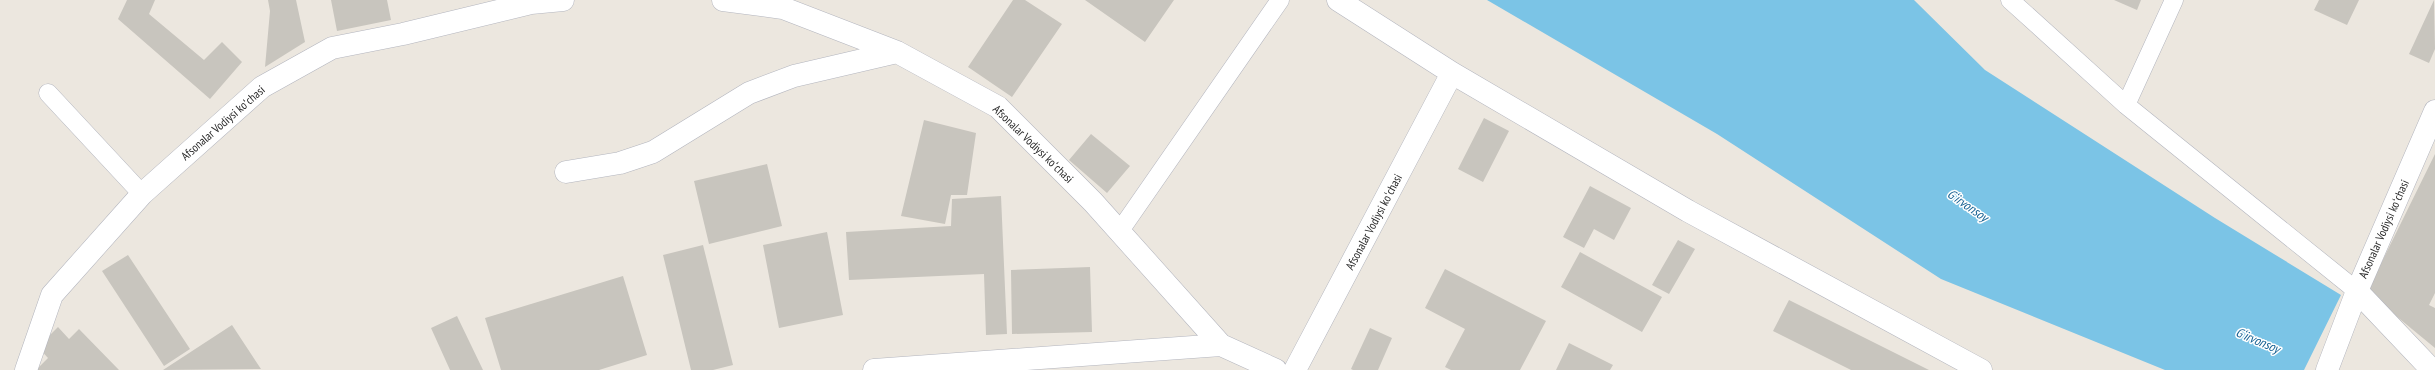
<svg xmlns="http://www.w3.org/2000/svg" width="2435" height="370" font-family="'PT Sans Narrow',sans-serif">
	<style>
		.water { fill: #7bc4e6 }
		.building { fill: #c8c5be }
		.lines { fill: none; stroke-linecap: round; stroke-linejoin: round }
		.service-casing { stroke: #b3b5be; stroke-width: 19 }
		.minor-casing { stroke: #b3b5be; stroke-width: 23 }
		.service { stroke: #fff; stroke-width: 18 }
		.minor { stroke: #fff; stroke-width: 22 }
		.labels { text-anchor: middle; stroke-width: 3; stroke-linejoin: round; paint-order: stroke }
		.street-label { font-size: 12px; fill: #2c2c2c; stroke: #fff }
		.water-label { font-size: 13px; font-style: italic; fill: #186394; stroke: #fff }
	</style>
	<rect width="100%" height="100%" fill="#ece7df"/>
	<path class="water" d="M1487,0H1914L1985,70L2215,218L2341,295L2304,370H2165L1941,279L1717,134Z"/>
	<path class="building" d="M127,0H155L149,14L204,60L222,42L242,62L210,99L118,19Z
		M268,0H296L305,42L265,67L270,11Z
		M331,0H387L391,20L337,31Z
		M1013,0H1025L1062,24L1012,97L968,67Z
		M1085,0H1174L1145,42Z
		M2114,0H2141L2137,10Z
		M2319,0H2359L2347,25L2314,10Z
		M2434,0L2435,49L2429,63L2409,54Z
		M1484,118L1509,131L1483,182L1458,169Z
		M924,120L976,133L967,195H951L945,224L901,216Z
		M1091,134L1130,166L1107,193L1069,160Z
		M2435,154V293L2429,305L2435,308V348L2367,292Z
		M767,164L782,226L709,244L694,181Z
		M1590,186L1631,208L1614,240L1594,229L1584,248L1563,237Z
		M1001,196L1007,334L986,335L984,274L849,280L846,232L951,226L952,199Z
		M827,232L843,315L779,328L763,245Z
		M1678,240L1695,249L1669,294L1652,285Z
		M703,245L733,365L713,370H691L663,255Z
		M1580,252L1662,297L1642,332L1561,287Z
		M128,255L190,349L164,366L102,271Z
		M1090,267L1092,332L1012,334L1011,270Z
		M1445,269L1546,321L1520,370H1451L1445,367L1465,329L1425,308Z
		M623,276L647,355L599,370H501L485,318Z
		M1789,300L1929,370H1851L1773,331Z
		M457,316L483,370H450L431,328Z
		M232,325L261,369L163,370Z
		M58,327L69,339L79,329L119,370H36L48,358L38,347Z
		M1370,328L1392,338L1378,370H1353L1351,369Z
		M1569,343L1613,365L1610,370H1556Z"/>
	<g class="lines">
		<g class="service-casing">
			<path id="service" d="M2010,0L2126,105L2357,291
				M48,93L142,194
				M2126,105L2174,0
				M1119,232L1280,0"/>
		</g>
		<g class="minor-casing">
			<path id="minor" d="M723,0L783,8L897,52L998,107L1093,202L1221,345L1276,370
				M1338,0L1452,73L1688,211L1981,370
				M566,172L620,163L653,152L749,93L794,76L897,52
				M2357,291L2432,370
				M26,370L52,295L142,194L262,87L332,48L403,34L531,3L563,0
				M874,370L1221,345
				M1295,370L1452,73
				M2327,370L2357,291L2435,111"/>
		</g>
		<use href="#service" class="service"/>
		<use href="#minor" class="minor"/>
	</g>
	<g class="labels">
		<g class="street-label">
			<text transform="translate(223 123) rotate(-41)" y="4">Afsonalar Vodiysi koʻchasi</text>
			<text transform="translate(1033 144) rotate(44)" y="4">Afsonalar Vodiysi koʻchasi</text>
			<text transform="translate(1374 222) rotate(-62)" y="4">Afsonalar Vodiysi koʻchasi</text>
			<text transform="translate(2384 229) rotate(-66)" y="4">Afsonalar Vodiysi koʻchasi</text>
		</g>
		<g class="water-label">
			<text transform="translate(1968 205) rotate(35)" y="5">G‘irvonsoy</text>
			<text transform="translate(2258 340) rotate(23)" y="5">G‘irvonsoy</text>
		</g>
	</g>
</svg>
